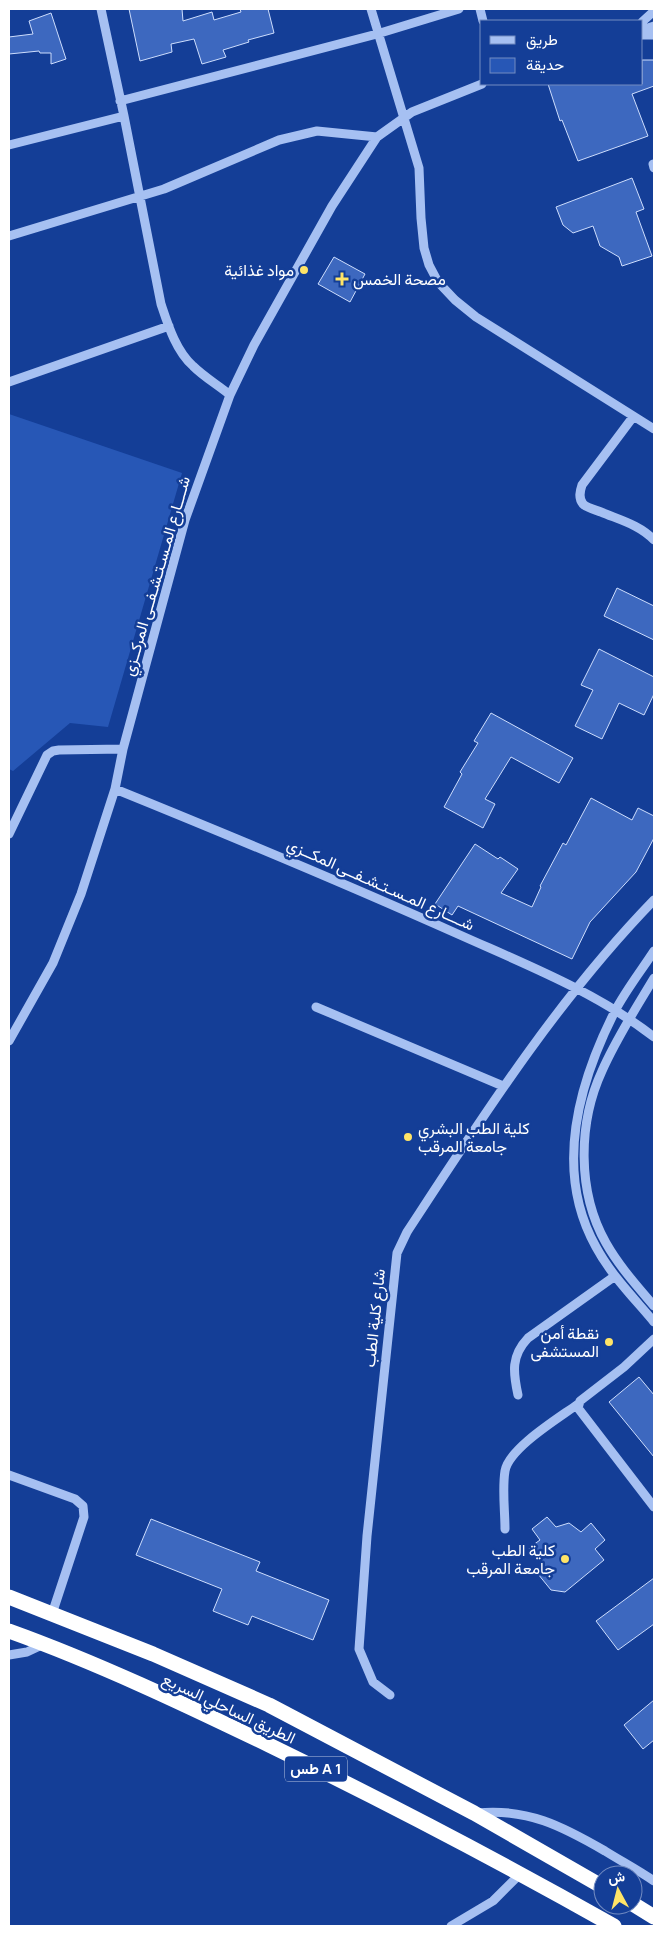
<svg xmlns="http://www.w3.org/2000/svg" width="663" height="1935" font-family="Manrope,Vazirmatn,sans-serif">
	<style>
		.green { fill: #2757b6 }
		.building { fill: #3d68bf; stroke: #cdddfd }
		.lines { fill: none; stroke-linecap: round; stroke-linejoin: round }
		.minor { stroke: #a6c0f2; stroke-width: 9 }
		.highway { stroke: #fff; stroke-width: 15 }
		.poi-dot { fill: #ffe467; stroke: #143e97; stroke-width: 2 }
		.labels { text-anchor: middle; stroke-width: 5; stroke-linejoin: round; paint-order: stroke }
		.shield { fill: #143e97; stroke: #b8c5e0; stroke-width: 1 }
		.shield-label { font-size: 15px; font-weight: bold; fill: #fff }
		.poi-label { font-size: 16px; fill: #fff; stroke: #143e97; text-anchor: end }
		.street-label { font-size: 16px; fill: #fff; stroke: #143e97 }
	</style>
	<rect width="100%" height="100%" fill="#143e97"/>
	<path class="green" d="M9,414L182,473L108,727L70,723L13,771L9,769Z"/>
	<path class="building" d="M129,9H182L183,21L212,12L214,20L241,12L240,9H268L274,33L248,40L249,42L223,50L226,57L202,64L194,39L171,44L172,52L140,61Z
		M51,13L66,59L51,64V53H40L39,51L9,54V37L33,34L29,21Z
		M642,60H654V86L632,94L648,136L578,161L562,120L560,121L548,84H642Z
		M632,178L644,209L636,212L652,256L622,266L619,257L600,246L593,226L573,233L563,225L556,207Z
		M334,257L365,274L350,302L318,284Z
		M617,588L654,606V640L604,616Z
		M599,649L654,677V694L644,715L619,703L602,739L575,726L593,690L581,685Z
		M491,713L573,758L559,783L511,757L485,799L495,804L483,828L444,807L462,774L460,772L478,743L474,741Z
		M591,798L632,820L638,808L654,816V838L636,872L590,922L572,959L458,906L452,915L435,904L475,844L498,859L500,857L518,869L501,893L532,907L541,887L540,886L563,843L566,845Z
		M639,1377L654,1395V1457L609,1402Z
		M547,1517L556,1527L569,1523L581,1532L591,1523L605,1540L595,1549L604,1560L565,1592L551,1590L538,1574L545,1567L529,1548L540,1540L532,1529Z
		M151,1519L260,1562L256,1571L329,1600L313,1640L252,1616L248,1625L213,1611L222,1589L136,1555Z
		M654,1578V1624L618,1650L596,1621Z
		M654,1700V1740L643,1749L624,1725Z"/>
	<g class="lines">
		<path class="minor" d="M101,9L124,116L161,304C168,325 176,351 193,366C204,377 218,385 230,395
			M371,9L419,168L421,218L424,248L429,265L438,282L455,300L476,317L654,429
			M480,9L483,21
			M642,22L654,11
			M642,30L654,26
			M642,35H654
			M120,101L377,34L459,9
			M9,145L124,116
			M653,164L654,168
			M9,236L164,189L279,140L317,131L377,137
			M9,382L169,326
			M633,417L582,485C580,491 578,498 583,504C587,508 596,510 601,512C620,520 640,525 654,540
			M115,789C231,836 346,884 460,935C527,965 596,992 654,1037
			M9,834L47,755L53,751L59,750L123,749
			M654,951C641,971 626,990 615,1011C578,1084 554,1172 596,1247C611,1275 634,1298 654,1322
			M654,978C636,1008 616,1039 602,1071C578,1123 577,1192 606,1243C619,1266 637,1286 654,1306
			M316,1007L503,1086
			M9,1041L53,963L81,894L115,789L123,749L185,520L230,395L254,345L332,206L377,137L412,112L482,84
			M654,1339L624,1367L580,1401L578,1408L654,1507
			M518,1395C513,1372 511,1356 528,1338L615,1276
			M9,1475L75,1499L83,1506L84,1517L52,1614
			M505,1529C505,1511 502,1489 505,1471C509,1448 559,1418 578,1404
			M9,1655L27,1652L44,1644
			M390,1695L373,1682L359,1649L367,1536L397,1253L407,1232C483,1116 557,1000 654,900
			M477,1813C527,1808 562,1826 605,1851C621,1861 638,1870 654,1881
			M451,1926L493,1901L521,1873"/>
		<path class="highway" d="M9,1597L153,1654L269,1705L474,1813L603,1887
			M9,1631C98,1663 184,1704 269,1745C386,1802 501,1862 614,1926
			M633,1904L654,1917"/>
	</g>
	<g class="poi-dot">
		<circle cx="304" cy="270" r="5"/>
		<path d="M339.5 271.5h5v5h5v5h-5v5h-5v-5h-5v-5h5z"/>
		<circle cx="408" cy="1137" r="5"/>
		<circle cx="609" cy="1342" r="5"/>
		<circle cx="565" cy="1559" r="5"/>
	</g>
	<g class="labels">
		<rect class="shield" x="285" y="1756.5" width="62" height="25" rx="4"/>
		<g class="shield-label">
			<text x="316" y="1774">طس A 1</text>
		</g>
		<g class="poi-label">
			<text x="294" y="276">مواد غذائية</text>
			<text x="353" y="285" text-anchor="start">مصحة الخمس</text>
			<text x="418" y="1134" text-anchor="start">كلية الطب البشري<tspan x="418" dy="18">جامعة المرقب</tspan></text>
			<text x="599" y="1339">نقطة أمن<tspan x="599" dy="18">المستشفى</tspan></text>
			<text x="555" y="1556">كلية الطب<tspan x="555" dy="18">جامعة المرقب</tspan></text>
		</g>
		<g class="street-label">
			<text transform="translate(156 576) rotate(-74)" y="6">شــــارع المـسـتـشـفــى المركــزي</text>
			<text transform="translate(381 884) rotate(24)" y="6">شــــارع المـسـتـشـفــى المكــزي</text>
			<text transform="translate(374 1318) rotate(-84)" y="6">شارع كلية الطب</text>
			<text transform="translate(229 1708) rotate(25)" y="6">الطريق الساحلي السريع</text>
		</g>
	</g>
	<rect width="663" height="1935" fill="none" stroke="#ffffff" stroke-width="20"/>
	<rect x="480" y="20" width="162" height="65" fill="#143e97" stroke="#728bc1"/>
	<rect x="490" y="36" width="25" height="8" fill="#a6c0f2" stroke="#728bc1"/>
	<text x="526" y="45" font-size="15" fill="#ffffff">طريق</text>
	<rect x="490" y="58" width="25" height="15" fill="#2757b6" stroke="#728bc1"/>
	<text x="526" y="70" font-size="15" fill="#ffffff">حديقة</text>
	<g transform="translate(618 1890) rotate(353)"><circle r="24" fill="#143e97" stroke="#728bc1"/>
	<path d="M0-4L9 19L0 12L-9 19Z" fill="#ffe467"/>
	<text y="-8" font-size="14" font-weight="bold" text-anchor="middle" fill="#ffffff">ش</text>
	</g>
</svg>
